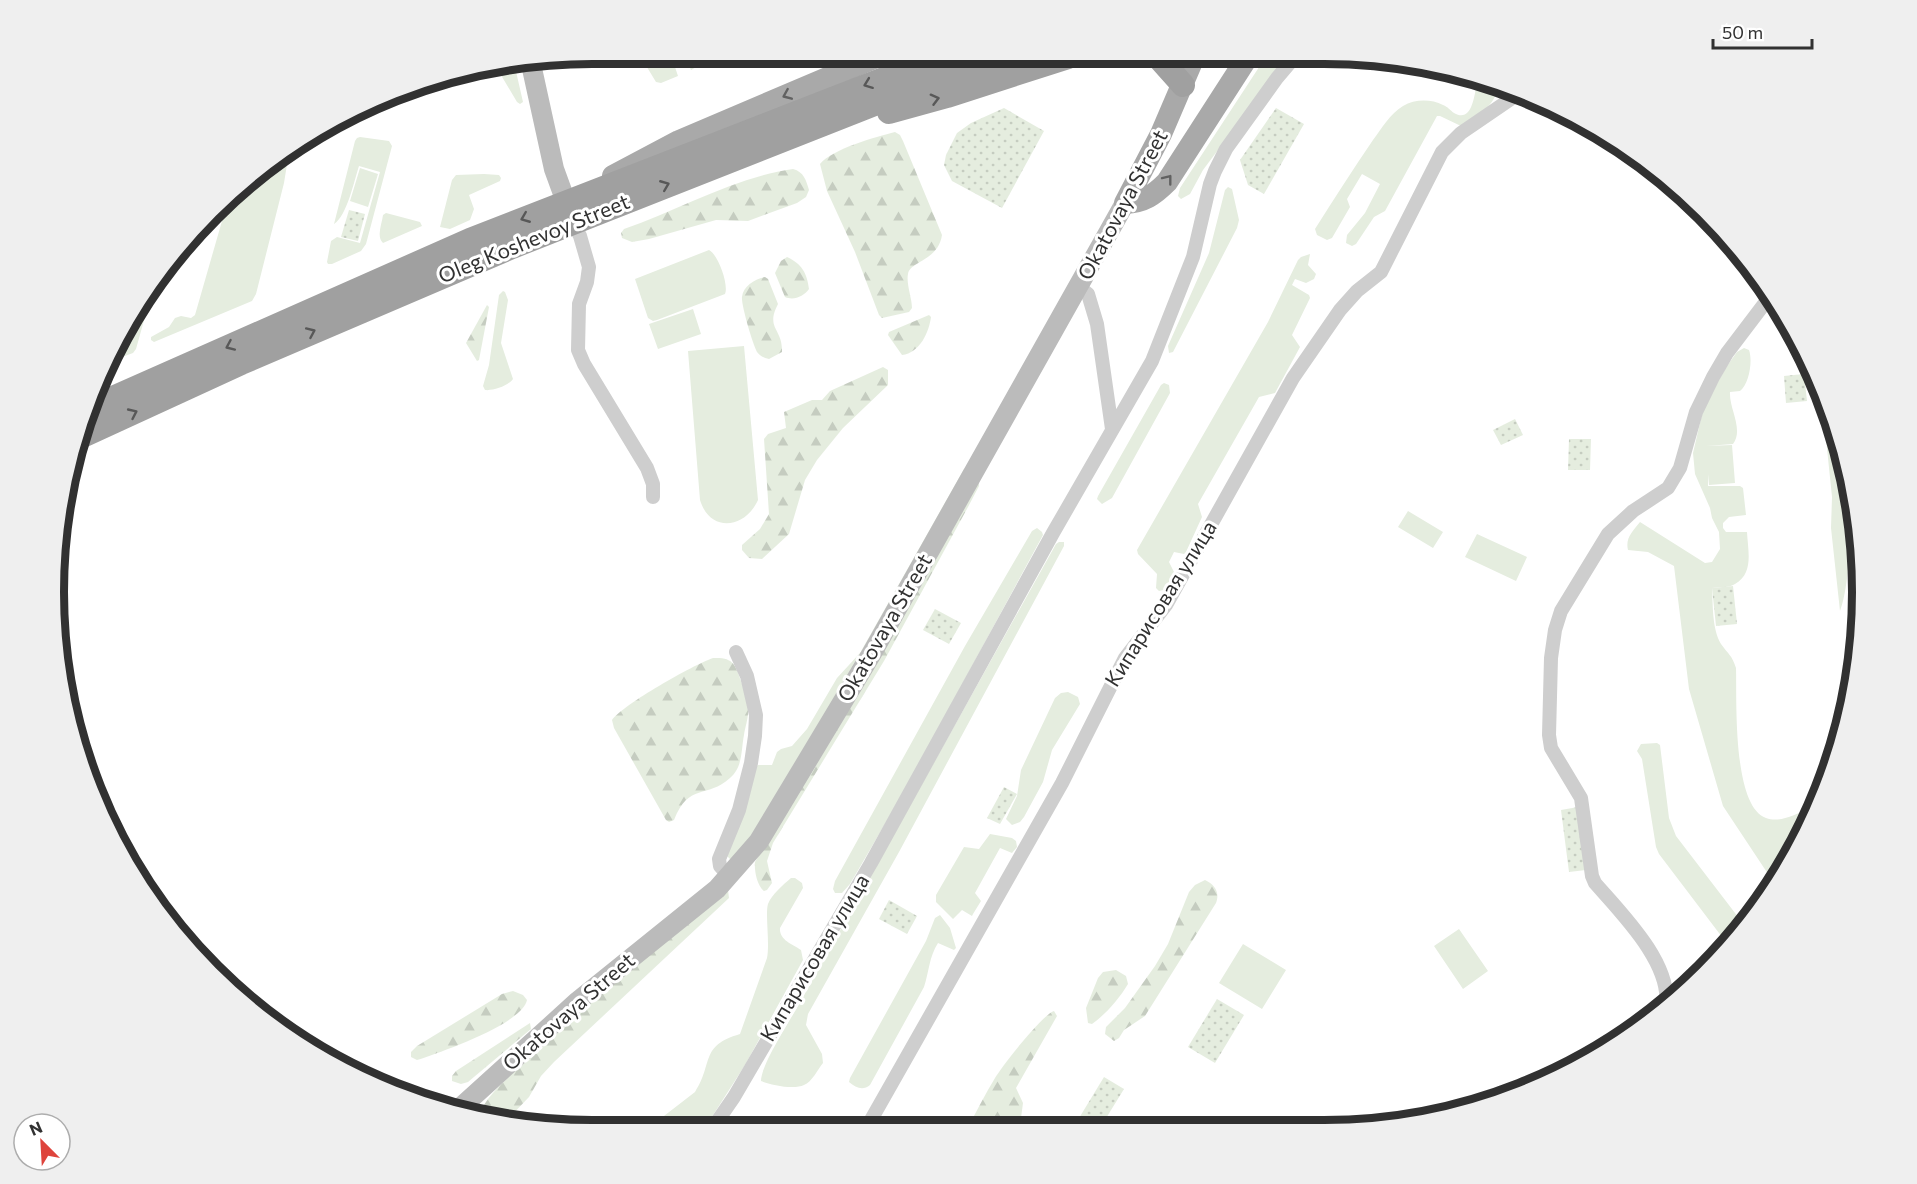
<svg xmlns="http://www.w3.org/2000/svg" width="1917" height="1184" font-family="Commissioner,sans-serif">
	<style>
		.grass { fill: #e5eddf }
		.forest { fill: url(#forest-firs) }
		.park { fill: url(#park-dots) }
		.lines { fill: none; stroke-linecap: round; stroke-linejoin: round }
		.minor { stroke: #cecece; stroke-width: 14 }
		.secondary { stroke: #bbb; stroke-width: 20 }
		.primary { stroke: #a9a9a9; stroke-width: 22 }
		.trunk { stroke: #a0a0a0; stroke-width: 24 }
		.oneway { stroke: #585858 }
		.oneway2 { stroke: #616161 }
		.labels { text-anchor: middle; stroke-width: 6; stroke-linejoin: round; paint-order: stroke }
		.street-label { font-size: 21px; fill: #313131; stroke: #fff }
		.rim { fill: none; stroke: #313131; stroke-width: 8 }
	</style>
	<defs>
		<pattern id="forest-firs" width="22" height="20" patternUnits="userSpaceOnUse" patternTransform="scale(1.5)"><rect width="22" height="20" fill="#e5eddf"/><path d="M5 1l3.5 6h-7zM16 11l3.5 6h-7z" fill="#c5ccc0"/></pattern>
		<pattern id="park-dots" width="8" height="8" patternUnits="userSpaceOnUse" patternTransform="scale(1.5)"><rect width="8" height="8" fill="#e5eddf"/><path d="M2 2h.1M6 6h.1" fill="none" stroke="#c5ccc0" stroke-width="1.8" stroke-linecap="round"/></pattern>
	</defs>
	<rect width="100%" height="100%" fill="#fff"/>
	<path class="grass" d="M639,54L702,55L704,60L698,66L691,70L686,59L674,64L678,76L661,83L656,82Z
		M1265,58H1287L1203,170L1190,194L1181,199L1178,196L1180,188Z
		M515,67L523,102L520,104L517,102L498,70Z
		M1481,84L1494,86L1497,90C1494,107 1474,118 1461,126L1440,116H1437L1385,211L1374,217L1356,244L1352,246L1346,243L1347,235L1365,213L1380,184L1362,174L1347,199L1350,207L1332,238L1327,240L1317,235L1315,229C1334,199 1353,169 1373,140C1382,128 1390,114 1403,106C1415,99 1431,99 1443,105C1448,107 1450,110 1454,113C1471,123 1474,98 1476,88Z
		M360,137L389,141L392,146L366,244L361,251L332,264H328L327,262L331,241L337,237L360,243L380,172L359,166C354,181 347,216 334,224L355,141L357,138Z
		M289,152L284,183L256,294L252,301L154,342L151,340V337L169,327L175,318L181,316L191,318L195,315L222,221L221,208L265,165Z
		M360,168L378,174L368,207L350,201Z
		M484,174L499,175L501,178L500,181L469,195L474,209L470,220L450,229L440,227L452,180L456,175Z
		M1228,187L1232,189L1239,220L1237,228L1173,352L1169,353L1168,346L1209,253L1225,190Z
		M386,213L420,222L422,226L383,243C376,236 382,224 383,215Z
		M709,250C718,254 729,285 725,294L657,320L653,321L648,318L635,279Z
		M1310,254L1308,265L1316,274L1314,279L1306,283L1295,279L1292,285L1309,295L1310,298L1292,335L1300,347L1275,393L1259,397L1198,504L1202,517L1186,552L1184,554L1174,552L1169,562L1174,572L1168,589L1159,591L1156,588L1157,574L1138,554L1137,550L1268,322L1298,260L1301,257Z
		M503,291L505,292L508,300L501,343L513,379C508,386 493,391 485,390L483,386L489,365L499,295Z
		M145,303L149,304L148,306L136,349L133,353L114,360Z
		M693,309L701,334L658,349L649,324Z
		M744,346L758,500C745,529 710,533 700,500L688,351Z
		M1744,348L1749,350C1753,361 1749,384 1740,391L1730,392C1729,409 1744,429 1733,444L1706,446L1732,445L1735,483L1709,485L1708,474V486H1740L1743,488L1746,515L1729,517L1723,523V528L1726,532H1747C1748,551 1754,573 1735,584C1729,588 1719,587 1712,588C1713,605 1712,629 1721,644C1728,654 1732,655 1736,668C1737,699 1732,806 1766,818C1779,823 1794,815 1806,810L1811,821L1808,830L1774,883L1723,806L1689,689L1674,566L1648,552L1628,550C1625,538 1633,531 1640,522L1705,563L1712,562L1720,549L1719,532L1712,518L1710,508L1695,474L1693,453L1704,406L1727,366L1737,352Z
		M1164,383L1169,385L1170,393L1112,498L1102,504L1097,499L1098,496L1161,385Z
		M1821,390L1834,419L1850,485L1840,494C1841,506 1847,508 1848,516C1852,537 1848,591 1840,611L1831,528L1832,497Z
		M964,469H966L930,541L745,846L731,860L727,856L756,767L758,765H772L777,752L781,749L792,746L807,729L837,678L860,653Z
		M1408,511L1443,532L1433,548L1398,527Z
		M1037,528L1042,532L1043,535L907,786L850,884L842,893H835L833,889L835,881L965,646L1032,531Z
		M1477,534L1527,557L1516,581L1465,557Z
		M1059,542H1064V546L899,852L808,1014L806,1025L822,1054L823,1063C818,1069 812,1082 804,1085C794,1090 771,1085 761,1081C761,1065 789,1022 798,1006L1056,544Z
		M1861,611L1862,627L1845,731L1839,745Z
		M1068,692L1078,697L1080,704L1052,750L1043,782L1024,817L1020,822L1012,825L1006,819L1017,796L1021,770L1055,698L1061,693Z
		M1657,743L1660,745L1669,818L1676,836L1745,926L1725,948L1722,937L1659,854L1656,847L1642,759L1637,751L1641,744Z
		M990,834L1012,838L1016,841L1017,847L1012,853L1000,848L975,893L981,901L973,914L972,916L962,910L953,919L936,902V895L964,847L979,849Z
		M791,878H795L802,883L803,888L780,928C779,940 792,944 801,950L803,960L745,1065L706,1126H651L695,1092C714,1063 699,1046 740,1034L767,958C770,944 765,914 768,904C772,894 783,885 791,878Z
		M940,915L950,928L956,948L954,950L938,943C929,957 929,972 924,987L870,1085C863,1091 856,1088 849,1082L850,1078L926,941L935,918Z
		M1459,929L1488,971L1463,989L1434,946Z
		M1243,944L1286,970L1262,1009L1219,983Z"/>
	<path class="forest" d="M895,132L900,135L903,141L942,235C938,261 910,261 908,274C906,284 912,298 912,308L909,312L882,318L879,315L855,252L827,191L820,164C832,149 876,137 895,132Z
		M793,169C804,172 806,180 809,190L806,197L797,203L748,221L716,220L649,239L632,242L622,238L621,233L624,229C679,210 736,177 793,169Z
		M787,257C802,264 807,273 809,289C804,296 794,301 785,297L775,273L781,261Z
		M765,277L768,279L778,304C765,329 783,328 782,352L769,359C764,358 760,356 757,352C753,345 741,305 742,297C743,286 755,279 765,277Z
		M487,305L489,307L479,360L477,361L466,343Z
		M929,315L931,317C929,332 920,353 902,355L888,335L889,332Z
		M883,367L888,370V385L843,428L817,460L805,480L789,534L762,559L749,558L742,550V545L760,529L769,514L764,439L768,434L786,428L784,412L812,400H822L830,391Z
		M979,481V486L968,507L884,661L773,843L767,861L772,883L767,890L764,891C757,886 754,870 755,862Z
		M713,658C733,657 735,664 741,681C744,689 747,700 748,708C749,717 745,727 744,735C741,750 743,767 730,778C707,799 689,782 674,820L669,822L666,820L614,728L612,720C624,704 693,665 713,658Z
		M1205,880C1215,885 1220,892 1216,903L1145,1016L1124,1030L1119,1038L1114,1041L1105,1034L1106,1027L1125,1008L1155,966L1168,944L1189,892L1195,885Z
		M728,890L729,898L554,1062L541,1076L529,1097L506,1121L480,1114C486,1096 505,1082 517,1068C582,1002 656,947 728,890Z
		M1116,970L1126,976L1128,984C1119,999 1106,1014 1092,1024L1088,1023L1086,1008L1098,978L1103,972Z
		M513,991L523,995L527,1000C522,1024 441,1052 417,1060L411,1057V1052L417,1046L502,994Z
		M1054,1011L1057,1016L1016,1088L1023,1103L1021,1118L1010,1127H968C977,1111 985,1094 995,1078C1002,1066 1043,1014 1054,1011Z
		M530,1023L531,1029L468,1082L461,1084L452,1081V1076L456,1071Z"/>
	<path class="park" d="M1004,108L1044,131L1002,208L952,181L944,165L946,155L957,133L971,123Z
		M1276,108L1304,124L1264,194L1248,185L1240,160Z
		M349,210L365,214L358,241L341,237Z
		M1804,374L1807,401L1786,403L1784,376Z
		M1515,419L1523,435L1501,445L1493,430Z
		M1569,439H1591L1590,470H1568Z
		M1733,586L1737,624L1716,626L1712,588Z
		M935,609L961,623L949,644L923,630Z
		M1004,787L1017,794L1000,824L987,818Z
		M1578,807L1586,870L1569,872L1561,810Z
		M889,900L917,916L907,934L879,919Z
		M1217,999L1244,1015L1215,1063L1188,1047Z
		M1104,1077L1124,1089L1100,1128H1073Z"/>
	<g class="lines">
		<path class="minor" d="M573,222L580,236L589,267L587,282L579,304L578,350L584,364L647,468L653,484V497
			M1079,287L1088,294L1097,324L1112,429
			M729,876L720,866L719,859L739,810L751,763L755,736L756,715L747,676L736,652
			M1666,1006C1672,963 1621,913 1595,883L1592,876L1581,798L1551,748L1549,735L1551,658L1555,630L1561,611L1608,534L1633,511L1668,488L1680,468L1696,412L1713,377L1727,353L1771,295
			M714,1126L734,1097L871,863L1053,533L1152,361L1193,257L1210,184L1215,171L1226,149L1277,78L1294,58
			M867,1127L1062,783L1125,658L1166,605L1293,378L1340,310L1357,291L1381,272L1442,152L1461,133L1521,92"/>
		<path class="secondary" d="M531,64L554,169L566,202
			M459,1109L578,1001L717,889L759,841L872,653L1125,203"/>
		<path class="primary" d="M613,176L679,141L879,56
			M1125,203C1144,202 1154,195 1167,182L1247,58
			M1125,203L1161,134L1194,57"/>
		<path class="trunk" d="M1158,57L1183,85
			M889,112L947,96L1068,57
			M88,409L470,240L943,56
			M80,437L241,363L512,247L996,56"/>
	</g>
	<defs><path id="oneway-chevron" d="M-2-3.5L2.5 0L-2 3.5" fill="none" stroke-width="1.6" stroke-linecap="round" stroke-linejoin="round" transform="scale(1.5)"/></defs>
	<g class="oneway">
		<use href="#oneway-chevron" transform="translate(868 84) rotate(159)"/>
		<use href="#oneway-chevron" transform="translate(935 99) rotate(-15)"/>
		<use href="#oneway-chevron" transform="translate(665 185) rotate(-22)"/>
		<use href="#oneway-chevron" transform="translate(525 218) rotate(158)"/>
		<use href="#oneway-chevron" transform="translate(311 332) rotate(-24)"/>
		<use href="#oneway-chevron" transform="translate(230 346) rotate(156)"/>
		<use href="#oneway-chevron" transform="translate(133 413) rotate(-25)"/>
	</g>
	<g class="oneway2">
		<use href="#oneway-chevron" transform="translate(787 95) rotate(157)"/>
		<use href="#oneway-chevron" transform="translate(1168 179) rotate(-52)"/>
	</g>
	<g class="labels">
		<g class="street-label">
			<text transform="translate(1123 205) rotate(-62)" y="7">Okatovaya Street</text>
			<text transform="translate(534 239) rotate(-22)" y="7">Oleg Koshevoy Street</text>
			<text transform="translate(1161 604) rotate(-58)" y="7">Кипарисовая улица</text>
			<text transform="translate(885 628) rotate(-60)" y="7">Okatovaya Street</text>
			<text transform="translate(815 958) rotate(-59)" y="7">Кипарисовая улица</text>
			<text transform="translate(569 1012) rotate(-41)" y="7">Okatovaya Street</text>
		</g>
	</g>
	<path d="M0 0H1917V1184H0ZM592 64H1324A528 528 0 0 1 1852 592V592A528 528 0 0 1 1324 1120H592A528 528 0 0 1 64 592V592A528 528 0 0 1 592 64Z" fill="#efefef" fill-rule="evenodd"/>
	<path class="rim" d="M592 64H1324A528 528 0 0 1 1852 592V592A528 528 0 0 1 1324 1120H592A528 528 0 0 1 64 592V592A528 528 0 0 1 592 64Z"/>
	<g transform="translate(42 1142) rotate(336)"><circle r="28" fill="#ffffff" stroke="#adadad" stroke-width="1.5"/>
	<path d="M0-4.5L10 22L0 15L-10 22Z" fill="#de443c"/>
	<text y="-9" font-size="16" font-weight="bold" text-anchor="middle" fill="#313131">N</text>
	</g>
	<path d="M1713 39v9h99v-9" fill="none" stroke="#313131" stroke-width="3"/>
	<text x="1722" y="39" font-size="18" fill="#313131" stroke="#ffffff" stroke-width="4.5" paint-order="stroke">50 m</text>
</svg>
